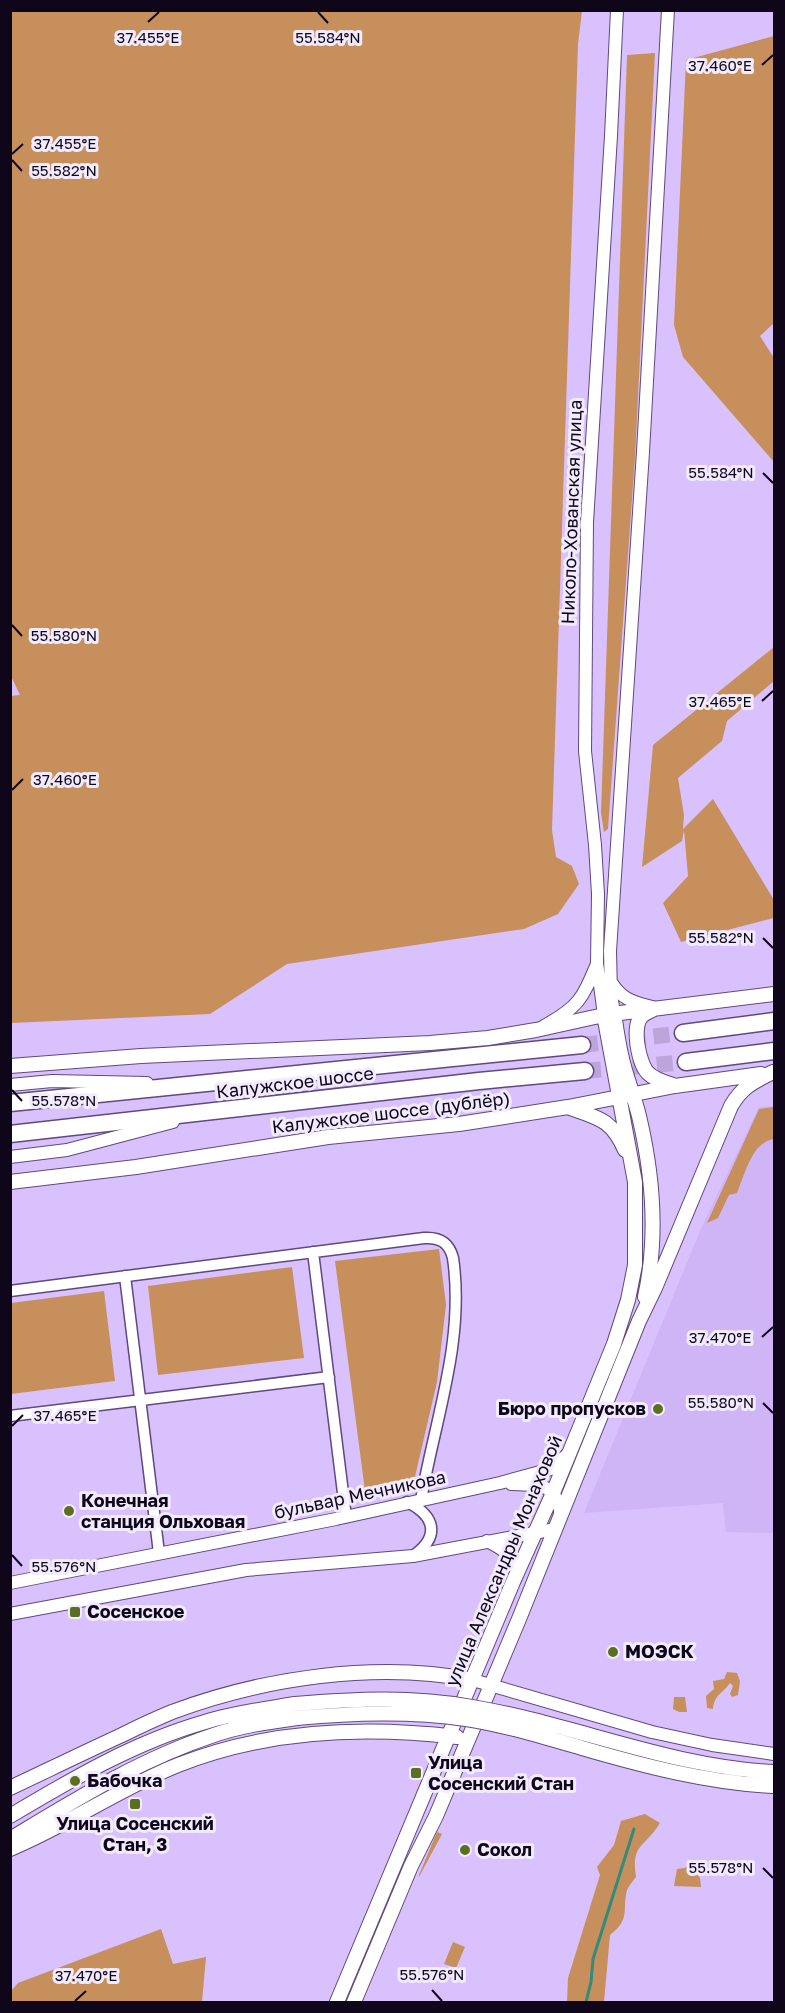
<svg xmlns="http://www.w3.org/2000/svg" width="785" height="2013" font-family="'Golos Text',sans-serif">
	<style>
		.built { fill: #cfb4f6 }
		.green { fill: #c78f5b }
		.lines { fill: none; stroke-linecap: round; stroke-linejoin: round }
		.stream { stroke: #2f8c7f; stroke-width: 3 }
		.trunk-tunnel { stroke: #bba5db; stroke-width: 16; stroke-dasharray: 16 8; stroke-linecap: butt }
		.minor-casing { stroke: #5f497d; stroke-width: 13 }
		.tertiary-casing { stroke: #5f497d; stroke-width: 14 }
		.secondary-casing { stroke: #5f497d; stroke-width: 16 }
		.trunk-casing { stroke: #5f497d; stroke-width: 19 }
		.minor { stroke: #fff; stroke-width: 10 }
		.tertiary { stroke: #fff; stroke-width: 12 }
		.secondary { stroke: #fff; stroke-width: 14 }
		.trunk { stroke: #fff; stroke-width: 16 }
		.secondary-bridge-casing { stroke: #5f497d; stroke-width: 16; stroke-linecap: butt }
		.secondary-bridge { stroke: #fff; stroke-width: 14 }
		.ticks { fill: none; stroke: #0f061a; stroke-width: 2 }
		.poi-dot { fill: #5b6f1e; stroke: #f2ebfe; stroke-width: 2 }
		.labels { text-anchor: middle; stroke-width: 6; stroke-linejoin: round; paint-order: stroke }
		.street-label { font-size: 18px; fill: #0f061a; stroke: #f2ebfe }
		.poi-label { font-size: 18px; font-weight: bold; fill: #0f061a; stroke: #f2ebfe; text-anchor: start }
		.ticks-label { font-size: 15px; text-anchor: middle; fill: #0f061a; stroke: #f2ebfe; stroke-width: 6; stroke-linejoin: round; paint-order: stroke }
	</style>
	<rect width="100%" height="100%" fill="#d9c1fd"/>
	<path class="built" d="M774,1106V1533L726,1532L723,1503L584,1513L700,1231L759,1107Z"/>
	<path class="green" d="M11,10L582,11L578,44L552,830L556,857L572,866L579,884L558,914L524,929L287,964L210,1014L11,1023L10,696L20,695L10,674Z
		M774,36V323L760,336L774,358V462L683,357L674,325L686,60Z
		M655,53L635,458L608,829L604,832L601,813L627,55Z
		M774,647V681L727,721L722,741L678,778L684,815L683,829L713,799L774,900V918L681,942L663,903L688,876L684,830L682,841L642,867L653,745Z
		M774,1107V1139C752,1142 745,1174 737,1193L729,1195L718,1218L707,1223L759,1109Z
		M439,1249L446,1305L437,1382L414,1481L365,1491L335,1261Z
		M292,1267L304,1358L158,1375L148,1286Z
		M104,1291L115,1381L11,1394V1303Z
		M727,1672L737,1673L740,1681L738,1695L732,1697L730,1694L733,1686L730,1683C723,1693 714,1695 713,1709L707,1708L706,1696L714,1689L713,1681L724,1679Z
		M674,1697H685L687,1712H679L673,1709Z
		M645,1814L660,1823C644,1849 631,1843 636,1877C633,1881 629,1885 627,1890C622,1909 631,1919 610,1935L604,2002H567L568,1978L600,1875L597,1867L614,1845L621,1821Z
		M437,1832L442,1834L419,1877V1875Z
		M689,1864L700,1878L701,1887L674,1886L677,1869L685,1868Z
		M161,1929L173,1964L206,1957L202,2002H11V1991L18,1983Z
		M453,1942L465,1947L456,1968L444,1964Z"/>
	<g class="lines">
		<path class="stream" d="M586,2002L591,1982L593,1959L634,1829"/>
		<path class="trunk-tunnel" d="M582,1045L683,1033
			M585,1071L686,1062"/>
		<g class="minor-casing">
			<path id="minor" d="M313,1252L346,1517
				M125,1276L159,1553
				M10,1291L424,1238C439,1237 449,1242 453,1258C465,1341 435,1419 421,1500
				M10,1416L329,1377
				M407,1502C436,1516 440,1537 413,1556"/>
		</g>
		<g class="tertiary-casing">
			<path id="tertiary" d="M611,982C623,1001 634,1002 655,1008
				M614,1013L611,995L610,951L643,452L668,10
				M604,1015L597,963L598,894L595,845L585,751L587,522L611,136L617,10
				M544,1026C579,1007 582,999 597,964
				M10,1085L52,1081L147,1083
				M10,1157L67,1150L173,1122
				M511,1484C539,1485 556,1482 561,1515
				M487,1541C501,1548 513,1555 518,1570
				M10,1583L336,1519L500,1483L551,1469L569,1453
				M10,1614L246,1570L413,1556L555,1529
				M473,1680L652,1732L712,1745L774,1754"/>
		</g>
		<g class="secondary-casing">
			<path id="secondary" d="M654,1009C651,1011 645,1013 642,1016C631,1026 639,1064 648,1073C655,1080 664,1082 673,1085
				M614,1013C616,1027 618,1041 621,1054C625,1075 634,1095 639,1116C653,1175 658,1238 645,1297
				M10,1066L141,1056L430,1043L488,1038L536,1030L604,1015L774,994
				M570,1108C599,1118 612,1120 625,1150
				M10,1182L136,1167L328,1137L459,1124L568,1107L675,1086L761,1074
				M10,1788C48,1770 85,1752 122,1735C138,1727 155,1719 172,1712C263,1678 376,1661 473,1680
				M10,1816C72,1779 135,1742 205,1722C234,1713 265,1709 295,1704
				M10,1839C75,1800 139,1760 211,1736C239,1726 268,1722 297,1718
				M10,1849C68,1825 120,1788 178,1765C266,1730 364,1726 457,1737
				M337,2002L513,1582L553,1493L614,1344L628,1300L635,1265V1182L604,1015
				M354,2002L411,1866L436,1816L519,1619L639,1321L655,1288L731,1106C742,1087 753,1082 773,1072"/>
		</g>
		<g class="trunk-casing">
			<path id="trunk" d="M683,1033L774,1021
				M686,1062L774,1051
				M10,1103L582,1045
				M10,1134L479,1081L585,1071"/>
		</g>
		<use href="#minor" class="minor"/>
		<use href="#tertiary" class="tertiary"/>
		<use href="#secondary" class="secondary"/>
		<use href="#trunk" class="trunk"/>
		<g class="secondary-bridge-casing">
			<path id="secondary-bridge" d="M295,1704C354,1699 413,1696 472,1707C574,1724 670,1767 774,1772
				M297,1718C354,1713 409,1711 466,1719C505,1725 543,1737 582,1748C644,1766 709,1783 774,1786"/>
		</g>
		<use href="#secondary-bridge" class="secondary-bridge"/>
	</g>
	<path class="ticks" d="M318,12L328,23M148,22L159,12M762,65L773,55M12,154L23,144M12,160L22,171M763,473L773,483M12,625L22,636M762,701L773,691M12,790L23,779M763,938L773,948M12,1090L22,1101M762,1337L773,1327M763,1403L773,1413M12,1426L23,1415M12,1555L22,1566M763,1868L773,1878M432,1990L442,2001M75,2001L86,1991"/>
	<g class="poi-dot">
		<circle cx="658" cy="1409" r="6"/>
		<circle cx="69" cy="1511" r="6"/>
		<rect x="69" y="1606" width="12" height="12" rx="3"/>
		<circle cx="613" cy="1652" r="6"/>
		<rect x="410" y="1767" width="12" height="12" rx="3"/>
		<circle cx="75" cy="1781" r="6"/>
		<rect x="129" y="1798" width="12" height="12" rx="3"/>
		<circle cx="465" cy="1850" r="6"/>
	</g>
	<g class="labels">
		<g class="street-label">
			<text transform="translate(572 512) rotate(-88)" y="6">Николо-Хованская улица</text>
			<text transform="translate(295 1083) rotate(-7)" y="6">Калужское шоссе</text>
			<text transform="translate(391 1113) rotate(-7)" y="6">Калужское шоссе (дублёр)</text>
			<text transform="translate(360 1495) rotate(-12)" y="6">бульвар Мечникова</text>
			<text transform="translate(504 1561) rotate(-67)" y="6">улица Александры Монаховой</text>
		</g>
		<g class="poi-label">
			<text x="646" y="1415" text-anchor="end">Бюро пропусков</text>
			<text x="81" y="1507">Конечная<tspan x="81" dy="21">станция Ольховая</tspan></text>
			<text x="87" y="1618">Сосенское</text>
			<text x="625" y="1658">МОЭСК</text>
			<text x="428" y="1769">Улица<tspan x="428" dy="21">Сосенский Стан</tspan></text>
			<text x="87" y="1787">Бабочка</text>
			<text x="135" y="1830" text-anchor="middle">Улица Сосенский<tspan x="135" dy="21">Стан, 3</tspan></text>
			<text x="477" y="1856">Сокол</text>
		</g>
	</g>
	<g class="ticks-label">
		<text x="148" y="43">37.455°E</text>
		<text x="328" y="43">55.584°N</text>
		<text x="720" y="71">37.460°E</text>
		<text x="65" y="149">37.455°E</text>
		<text x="64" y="176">55.582°N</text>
		<text x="721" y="478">55.584°N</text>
		<text x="64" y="641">55.580°N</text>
		<text x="720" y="707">37.465°E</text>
		<text x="65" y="785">37.460°E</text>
		<text x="721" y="943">55.582°N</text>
		<text x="64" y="1106">55.578°N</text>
		<text x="720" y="1343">37.470°E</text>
		<text x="721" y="1408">55.580°N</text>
		<text x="65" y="1421">37.465°E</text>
		<text x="64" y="1572">55.576°N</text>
		<text x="721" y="1873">55.578°N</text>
		<text x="432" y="1980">55.576°N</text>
		<text x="86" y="1981">37.470°E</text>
	</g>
	<rect width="785" height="2013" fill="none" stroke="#0f061a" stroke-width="24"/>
</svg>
